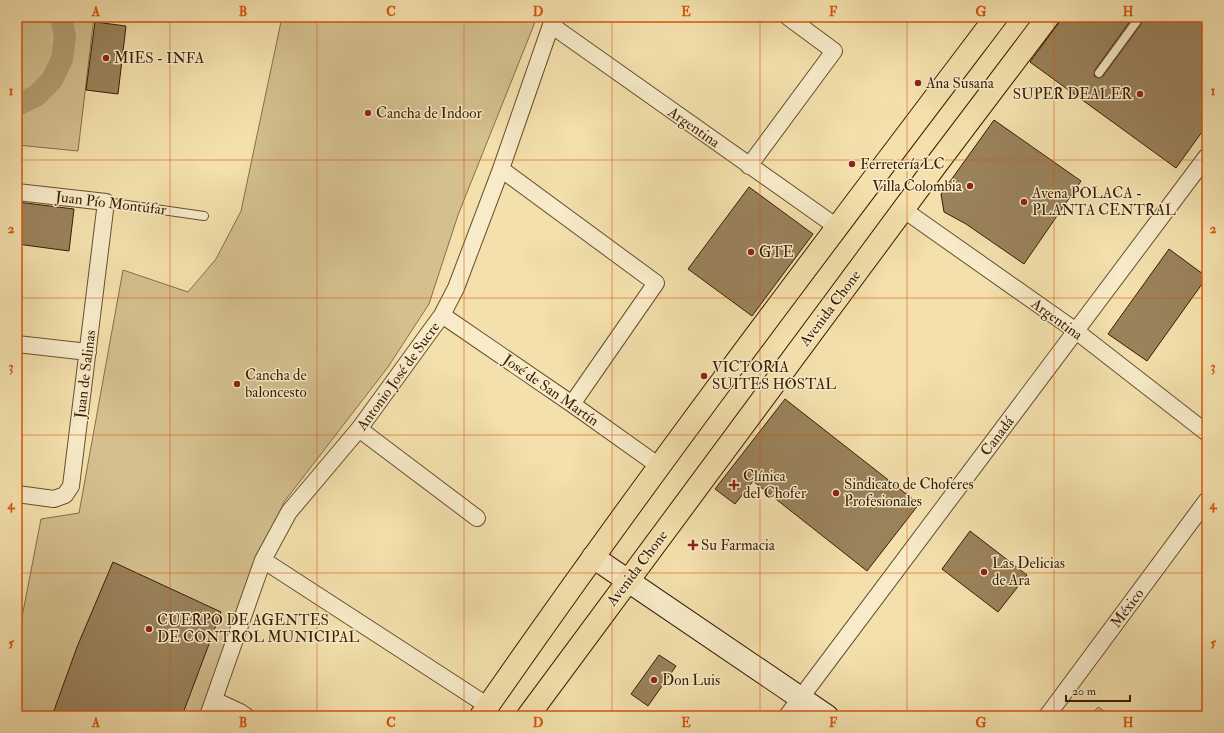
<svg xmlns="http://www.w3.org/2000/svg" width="1224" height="733" font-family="'IM FELL Double Pica',serif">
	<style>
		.green { fill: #d4bf8f; stroke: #876e49 }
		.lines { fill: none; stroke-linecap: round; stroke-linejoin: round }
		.canal { stroke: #b49e73; stroke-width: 22 }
		.building { fill: #9a825b; stroke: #3a1d03 }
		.lane-casing { stroke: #684e2d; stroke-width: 10 }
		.street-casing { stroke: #684e2d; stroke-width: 18 }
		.secondary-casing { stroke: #3a1d03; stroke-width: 24 }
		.primary-casing { stroke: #3a1d03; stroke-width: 24 }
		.lane { stroke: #f7ebc9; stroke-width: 8 }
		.street { stroke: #f7ebc9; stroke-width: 16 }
		.secondary { stroke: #f7ebc9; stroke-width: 22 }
		.primary { stroke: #f3e0ac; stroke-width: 22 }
		.grid { fill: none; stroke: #d7530b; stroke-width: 1; stroke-opacity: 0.55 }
		.poi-dot { fill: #8f2418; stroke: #f7ebc9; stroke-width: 1.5 }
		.labels { text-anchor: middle; stroke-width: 3; stroke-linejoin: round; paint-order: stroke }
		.poi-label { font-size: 15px; fill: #3a1d03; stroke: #f7ebc9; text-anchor: start }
		.street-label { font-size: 15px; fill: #3a1d03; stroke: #f7ebc9 }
		.neatline { fill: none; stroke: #d7530b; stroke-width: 1.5 }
		.grid-label { font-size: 13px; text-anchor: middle; font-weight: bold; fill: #d7530b }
	</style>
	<rect width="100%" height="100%" fill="#f3e0ac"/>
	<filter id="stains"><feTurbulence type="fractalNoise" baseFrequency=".005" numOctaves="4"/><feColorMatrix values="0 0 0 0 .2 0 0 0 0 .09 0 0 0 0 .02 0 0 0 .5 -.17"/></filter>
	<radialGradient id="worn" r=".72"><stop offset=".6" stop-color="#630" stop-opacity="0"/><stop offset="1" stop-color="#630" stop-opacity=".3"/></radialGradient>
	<path class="green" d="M17,17H94L78,151L17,145Z
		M282,17H537L458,215L429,304L388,367L284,502L260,559L203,716H17V643L41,519L79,513L123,270L188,292L216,259L241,211Z
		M1098,707L1112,716H1090Z"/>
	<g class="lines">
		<path class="canal" d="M17,105L36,96L52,80L62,59L65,37L61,17"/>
	</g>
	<path class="building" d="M1063,17H1133L1095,70L1094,76L1099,78L1103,76L1144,20L1145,17H1207V125L1176,168L1030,62Z
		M95,22L126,26L118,94L86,90Z
		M994,120L1081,181L1024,264L966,224L944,212L941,194Z
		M749,187L813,234L752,316L688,269Z
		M17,202L74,209L69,251L17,244Z
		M1169,249L1207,277L1147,361L1108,334Z
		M785,399L919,504L867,571L753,481L735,504L715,489Z
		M970,531L1027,575L998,612L942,569Z
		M113,562L221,612L182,716H52L77,647Z
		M659,655L676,666L648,706L631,694Z"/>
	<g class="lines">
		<g class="lane-casing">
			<path id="lane" d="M1099,73L1140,17
				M106,202L204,216"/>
		</g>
		<g class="street-casing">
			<path id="street" d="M551,25L837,227
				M749,166L834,51L788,17
				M501,169L656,283L572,404
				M17,192L106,202L71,486L65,495L54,499L17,494
				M904,210L1076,331L1207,433
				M442,315L572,404L659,466
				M17,344L88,352
				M359,429L477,518
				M263,560L488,706
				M214,700L240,712L246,716
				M208,716L263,560L289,512L359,429L442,315L456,288L501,169L551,25L557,17
				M787,716L1207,156
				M1047,716L1207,500"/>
		</g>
		<g class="secondary-casing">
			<path id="secondary" d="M593,557L827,716"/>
		</g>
		<g class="primary-casing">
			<path id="primary" d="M481,716C646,478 821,248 996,17
				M528,716L936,165L1048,17"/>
		</g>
		<use href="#lane" class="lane"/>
		<use href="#street" class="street"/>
		<use href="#secondary" class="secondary"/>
		<use href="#primary" class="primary"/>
	</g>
	<path class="grid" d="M170,17V716M317,17V716M464,17V716M612,17V716M760,17V716M907,17V716M1054,17V716M17,160H1207M17,298H1207M17,435H1207M17,573H1207"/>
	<g class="poi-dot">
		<circle cx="106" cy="58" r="4"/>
		<circle cx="918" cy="83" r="4"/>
		<circle cx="1140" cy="94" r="4"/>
		<circle cx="368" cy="113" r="4"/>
		<circle cx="852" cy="164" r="4"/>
		<circle cx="970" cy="186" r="4"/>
		<circle cx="1024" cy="202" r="4"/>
		<circle cx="751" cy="252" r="4"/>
		<circle cx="704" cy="376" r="4"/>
		<circle cx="237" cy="384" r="4"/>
		<path d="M732 479h4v4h4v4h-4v4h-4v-4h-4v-4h4z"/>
		<circle cx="836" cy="493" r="4"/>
		<path d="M691 539h4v4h4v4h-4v4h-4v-4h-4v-4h4z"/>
		<circle cx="984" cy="572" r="4"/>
		<circle cx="149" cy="629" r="4"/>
		<circle cx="654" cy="680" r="4"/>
	</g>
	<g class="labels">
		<g class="poi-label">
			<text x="114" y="63">MIES - INFA</text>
			<text x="926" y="88">Ana Susana</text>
			<text x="1132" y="99" text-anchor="end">SUPER DEALER</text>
			<text x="376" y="118">Cancha de Indoor</text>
			<text x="860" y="169">Ferretería LC</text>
			<text x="962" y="191" text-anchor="end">Villa Colombia</text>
			<text x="1032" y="198">Avena POLACA -<tspan x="1032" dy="17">PLANTA CENTRAL</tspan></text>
			<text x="759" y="257">GTE</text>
			<text x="712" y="372">VICTORIA<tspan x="712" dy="17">SUITES HOSTAL</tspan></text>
			<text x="245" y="380">Cancha de<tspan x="245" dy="17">baloncesto</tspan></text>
			<text x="743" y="481">Clínica<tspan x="743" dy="17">del Chofer</tspan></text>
			<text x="844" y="489">Sindicato de Choferes<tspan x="844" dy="17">Profesionales</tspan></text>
			<text x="701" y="550">Su Farmacia</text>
			<text x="992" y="568">Las Delicias<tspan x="992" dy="17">de Ara</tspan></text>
			<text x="157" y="625">CUERPO DE AGENTES<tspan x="157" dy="17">DE CONTROL MUNICIPAL</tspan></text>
			<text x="662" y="685">Don Luis</text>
		</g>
		<g class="street-label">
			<text transform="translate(694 127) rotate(35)" y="5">Argentina</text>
			<text transform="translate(111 203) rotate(7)" y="5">Juan Pío Montúfar</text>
			<text transform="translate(830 308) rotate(-53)" y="5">Avenida Chone</text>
			<text transform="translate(1057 319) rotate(36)" y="5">Argentina</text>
			<text transform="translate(85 374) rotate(-83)" y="5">Juan de Salinas</text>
			<text transform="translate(398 376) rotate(-54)" y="5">Antonio José de Sucre</text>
			<text transform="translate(551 390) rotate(35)" y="5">José de San Martín</text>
			<text transform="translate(997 436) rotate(-53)" y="5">Canadá</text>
			<text transform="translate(637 568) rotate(-53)" y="5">Avenida Chone</text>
			<text transform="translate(1127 608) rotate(-53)" y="5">México</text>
		</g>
	</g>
	<rect width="1224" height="733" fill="none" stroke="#f3e0ac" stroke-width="44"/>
	<path d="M1066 695v6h64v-6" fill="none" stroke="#3a1d03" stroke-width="2"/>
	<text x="1072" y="695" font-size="12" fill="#3a1d03" stroke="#f7ebc9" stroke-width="3" paint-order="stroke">20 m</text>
	<rect x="22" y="22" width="1180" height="689" class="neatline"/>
	<g class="grid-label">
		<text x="96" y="16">A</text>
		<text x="243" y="16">B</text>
		<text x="391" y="16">C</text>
		<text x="538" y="16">D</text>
		<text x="686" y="16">E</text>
		<text x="833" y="16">F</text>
		<text x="981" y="16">G</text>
		<text x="1128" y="16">H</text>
		<text x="11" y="95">1</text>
		<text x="1213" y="95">1</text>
		<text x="11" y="233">2</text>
		<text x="1213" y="233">2</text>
		<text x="11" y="371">3</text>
		<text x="1213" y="371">3</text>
		<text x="11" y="509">4</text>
		<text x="1213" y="509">4</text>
		<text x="11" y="647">5</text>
		<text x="1213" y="647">5</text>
		<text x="96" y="727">A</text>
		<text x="243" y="727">B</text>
		<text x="391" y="727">C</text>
		<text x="538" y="727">D</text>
		<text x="686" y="727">E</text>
		<text x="833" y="727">F</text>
		<text x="981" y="727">G</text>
		<text x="1128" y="727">H</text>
	</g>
	<rect width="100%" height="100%" filter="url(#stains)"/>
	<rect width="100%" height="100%" fill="url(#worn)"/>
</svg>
